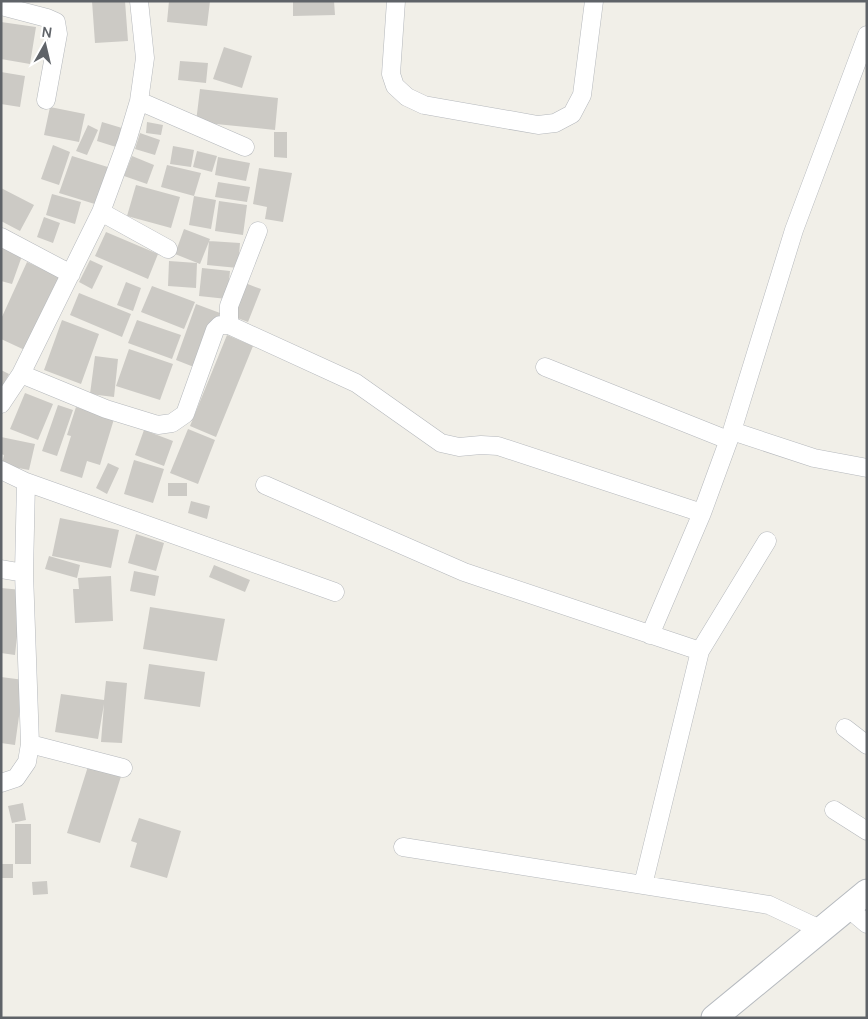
<svg xmlns="http://www.w3.org/2000/svg" width="868" height="1019" font-family="Manrope,sans-serif">
	<style>
		.building { fill: #cccac5 }
		.lines { fill: none; stroke-linecap: round; stroke-linejoin: round }
		.minor-casing { stroke: #b5b8bc; stroke-width: 19 }
		.secondary-casing { stroke: #b6babf; stroke-width: 27 }
		.minor { stroke: #fff; stroke-width: 18 }
		.secondary { stroke: #fff; stroke-width: 25 }
	</style>
	<rect width="100%" height="100%" fill="#f1efe8"/>
	<path class="building" d="M92,1H125L128,41L95,43Z
		M169,1H210L207,26L167,22Z
		M293,1H334L335,15L293,16Z
		M1,22L36,27L30,64L1,59Z
		M224,47L252,56L242,88L213,79Z
		M180,61L208,63L206,83L178,80Z
		M1,72L25,76L20,107L1,104Z
		M200,89L278,98L275,130L196,122Z
		M50,107L85,114L79,142L44,135Z
		M102,122L122,128L116,147L97,141Z
		M147,122L163,125L161,135L146,133Z
		M88,125L98,130L87,155L76,151Z
		M274,132H287V158L274,157Z
		M140,133L160,140L155,155L135,149Z
		M53,145L70,152L59,185L41,179Z
		M173,146L194,150L191,167L170,164Z
		M197,151L217,156L212,172L193,167Z
		M72,156L111,168L98,205L59,193Z
		M132,156L154,165L147,184L124,176Z
		M218,157L250,163L246,181L215,175Z
		M167,165L201,173L194,196L161,187Z
		M259,168L292,173L283,222L265,219L267,207L253,204Z
		M218,182L250,187L247,202L215,197Z
		M136,185L180,197L171,228L127,216Z
		M1,188L34,205L20,231L1,221Z
		M52,194L81,202L75,224L46,215Z
		M194,196L216,200L211,229L189,225Z
		M219,201L247,205L243,235L215,231Z
		M44,217L60,223L53,243L37,237Z
		M184,229L210,239L200,264L175,254Z
		M106,232L158,254L148,279L95,256Z
		M209,241L240,243L238,268L207,265Z
		M1,245L23,253L12,284L1,281Z
		M90,260L103,266L92,289L79,282Z
		M169,261L197,263L196,288L168,286Z
		M27,262L62,278L29,352L1,339V319Z
		M202,268L230,271L227,299L199,296Z
		M126,282L141,288L133,311L117,305Z
		M245,283L261,289L248,322L232,316Z
		M152,286L195,302L184,329L141,312Z
		M79,293L131,314L122,337L70,315Z
		M196,304L220,313L199,369L176,360Z
		M62,320L99,334L81,384L44,370Z
		M137,320L181,335L172,359L128,343Z
		M227,335L253,346L216,437L190,426Z
		M129,349L173,364L160,400L116,386Z
		M95,356L118,359L114,397L90,394Z
		M1,370L9,374L3,385L1,384Z
		M25,393L53,404L38,440L10,429Z
		M58,405L73,410L57,456L42,451Z
		M76,407L114,419L100,465L87,461L82,478L60,471L71,436L67,435Z
		M188,429L215,440L198,484L170,473Z
		M144,430L173,441L164,466L135,455Z
		M1,437L35,444L29,470L2,465L4,455L1,454Z
		M134,460L164,469L153,503L124,494Z
		M108,463L119,468L107,494L96,488Z
		M168,483H187V496H168Z
		M191,501L210,506L207,519L188,513Z
		M60,518L119,530L111,568L52,556Z
		M136,534L164,543L156,571L128,563Z
		M49,556L80,565L77,578L45,569Z
		M214,565L250,580L245,592L209,577Z
		M134,571L159,576L155,596L130,591Z
		M111,576L113,621L75,623L73,589H79L78,578Z
		M1,588L22,590L15,655L1,653Z
		M150,607L225,619L217,661L143,649Z
		M149,664L205,672L200,707L144,699Z
		M1,677L24,680L15,745L1,743Z
		M106,681L127,683L122,743L101,742L104,704L98,739L55,732L61,694L104,700Z
		M90,760L123,770L100,843L67,833Z
		M23,803L26,820L12,823L8,806Z
		M139,818L181,831L167,878L130,867L137,843L131,841Z
		M15,824H31V864H15Z
		M1,864H13V878H1Z
		M47,881L48,894L33,895L32,882Z"/>
	<g class="lines">
		<g class="minor-casing">
			<path id="minor" d="M396,1L391,74L395,86L407,97L424,105L538,125L555,123L572,114L582,95L594,1
				M1,6L47,18L56,22L58,34L46,100
				M139,101L245,147
				M101,212L168,249
				M1,237L71,274
				M229,325V306L258,231
				M545,367L728,440
				M21,374L106,409L158,425L172,423L185,414L215,330L220,325H229L356,383L441,443L459,447L481,445L498,446L702,513
				M1,404L21,374L101,212L127,141L139,101L145,58L139,1
				M732,431L814,458L867,468
				M1,470L26,482L335,592
				M265,485L464,572L700,651L643,885
				M1,569L24,573
				M650,635L702,513L732,431L794,230L867,35
				M700,651L767,541
				M845,728L867,745
				M30,744L123,768
				M1,783L16,778L27,762L30,744L24,573L26,482
				M834,810L867,831
				M403,847L769,905L822,930
				M848,908L867,924"/>
		</g>
		<g class="secondary-casing">
			<path id="secondary" d="M714,1018L867,892"/>
		</g>
		<use href="#minor" class="minor"/>
		<use href="#secondary" class="secondary"/>
	</g>
	<rect width="868" height="1019" fill="none" stroke="#5f6368" stroke-width="5"/>
	<g transform="translate(45 45) rotate(8)" stroke="#ffffff" stroke-width="4" paint-order="stroke">
	<path d="M0-4L9 19L0 12L-9 19Z" fill="#5f6368"/>
	<text y="-8" font-size="14" font-weight="bold" text-anchor="middle" fill="#5f6368">N</text>
	</g>
</svg>
